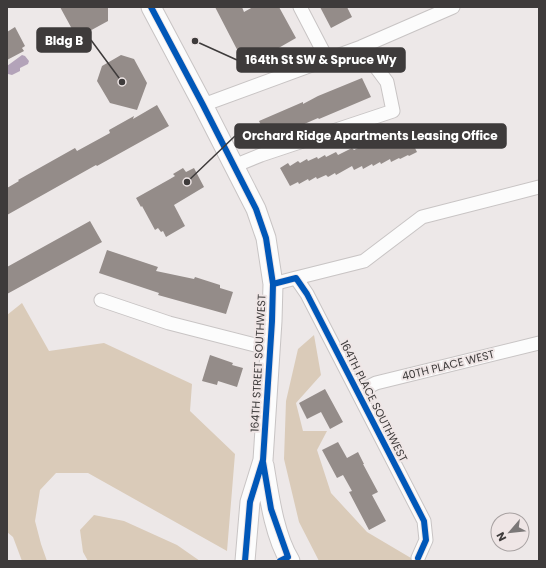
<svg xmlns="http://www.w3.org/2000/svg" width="546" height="568" font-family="Poppins,sans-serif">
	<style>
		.forest { fill: #dacbb9 }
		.water { fill: #b3a3b9 }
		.building { fill: #948c89 }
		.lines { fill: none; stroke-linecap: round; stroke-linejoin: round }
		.street-casing { stroke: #c8c4c4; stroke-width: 15 }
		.secondary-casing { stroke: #c8c4c4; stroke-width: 21 }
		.street { stroke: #fcfcfc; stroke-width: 13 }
		.secondary { stroke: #fcfcfc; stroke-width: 19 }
		.cycleway-casing { stroke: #efe6e6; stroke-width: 8 }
		.cycleway { stroke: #0057b8; stroke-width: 6 }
		.labels { text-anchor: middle; stroke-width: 4; stroke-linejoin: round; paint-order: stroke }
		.street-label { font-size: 11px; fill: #3e3b3b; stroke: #efe6e6 }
		.leader { fill: none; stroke: #3e3b3b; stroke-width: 1.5 }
		.callout-dot { fill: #3e3b3b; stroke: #efe6e6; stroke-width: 1.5 }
		.callout { fill: #3e3b3b; stroke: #3e3b3b; stroke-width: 1.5 }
		.callout-label { font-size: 12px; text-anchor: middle; font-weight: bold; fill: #fff }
	</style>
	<rect width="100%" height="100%" fill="#ede8e8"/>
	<path class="forest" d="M22,303L49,351L104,343L192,384L190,411L235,454L227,551L88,473H56L40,490L35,521L41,544L47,561H22L13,537L7,532V315Z
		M314,335L321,375L296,403L303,431H327L317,450L331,493L367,532L416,561H319L299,522L284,459L286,401L298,349Z
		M94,515L124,521L177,545L200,561H88L83,552L80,530Z"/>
	<path class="water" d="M22,55L25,56L29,61L28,64L20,68V71L12,75L8,74L7,66Z"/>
	<path class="building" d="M60,7H108V21L86,33L72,29Z
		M215,7H242L244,12L253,7H279L296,38L275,50L274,48L244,63Z
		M320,7H347L352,17L331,28Z
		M15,27L25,46L22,48L24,51L7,60V32Z
		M121,55L134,59L147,83L137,110L110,103L97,81L102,66Z
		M362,78L371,97L319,119L318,118L268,140L259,121L303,102V104L318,96Z
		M157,105L169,126L97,166L96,165L7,215V188L19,181L18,180L75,148L77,151L110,133L109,130L134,116L133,119Z
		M408,134L417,152L409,156L408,155L400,159L399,158L391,162L390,159L381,164L380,162L373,166L372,164L363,169L362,166L354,170L352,166L336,175L335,173L328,177L326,175L317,179L316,177L309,181L308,179L299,184L298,182L290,186L280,168L288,163L290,166L298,161L300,163L307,159L308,161L317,157L318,159L325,155L326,157L336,152L338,155L352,148L354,150L362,146L363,148L371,144L372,146L381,141L382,144L390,140V141Z
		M183,168L186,172L194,168L204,187L174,205L185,226L166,237L163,231L161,232L158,228L155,230L142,206L141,207L136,198L170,179L175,176L173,174Z
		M90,221L102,242L7,294V267Z
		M107,250L158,267L156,271L194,279L195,277L220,285V288L233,292L226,314L158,295L159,293L99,273Z
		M210,355L233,363L232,365L243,368L237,387L218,381L217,385L202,381Z
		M325,389L343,422L330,429L321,412L307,419L299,403Z
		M338,442L347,458L358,452L364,464H363L378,492L372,495L386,521L369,530L349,492L352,491L343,475L337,478L322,450Z"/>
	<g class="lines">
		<g class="street-casing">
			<path id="street" d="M300,7L327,59
				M203,105L361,47L453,7
				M234,166L261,155L393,111L387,82L361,47
				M296,278L364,261L422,217L539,187
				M273,284L296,278L307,294L424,521L426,540L418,558
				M101,300L169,323L271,349
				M358,392L376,383L539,343"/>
		</g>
		<g class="secondary-casing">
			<path id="secondary" d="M151,7L203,105L256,209L266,238L273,284L272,321L263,460L250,502L245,561
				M264,465C269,495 274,535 290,561"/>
		</g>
		<use href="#street" class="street"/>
		<use href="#secondary" class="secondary"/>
		<g class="cycleway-casing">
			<path id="cycleway" d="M151,7L203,105L256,209L266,238L273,284L272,321L263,460L250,502L245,561
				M273,284L296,278L307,294L424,521L426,540L418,558
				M263,462L271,509L288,557L280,561"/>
		</g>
		<use href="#cycleway" class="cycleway"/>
	</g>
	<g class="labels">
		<g class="street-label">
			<text transform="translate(258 363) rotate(-87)" y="4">164TH STREET SOUTHWEST</text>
			<text transform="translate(448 365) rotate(-14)" y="4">40TH PLACE WEST</text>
			<text transform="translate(374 401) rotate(63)" y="4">164TH PLACE SOUTHWEST</text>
		</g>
	</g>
	<path class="leader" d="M122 82L91 40M195 41L237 60M187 182L235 136"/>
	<g class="callout-dot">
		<circle cx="122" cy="82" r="4"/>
		<circle cx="195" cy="41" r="4"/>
		<circle cx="187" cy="182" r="4"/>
	</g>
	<g class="callout">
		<rect x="37" y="28" width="54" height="24" rx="4"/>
		<rect x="237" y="48" width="168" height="24" rx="4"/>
		<rect x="235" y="124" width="271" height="24" rx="4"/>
	</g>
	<g class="callout-label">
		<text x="64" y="45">Bldg B</text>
		<text x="321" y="64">164th St SW &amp; Spruce Wy</text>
		<text x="370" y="140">Orchard Ridge Apartments Leasing Office</text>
	</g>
	<rect width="546" height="568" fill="none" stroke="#3e3b3b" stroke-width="16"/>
	<g transform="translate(510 532) rotate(242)"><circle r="19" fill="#efe6e6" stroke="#a8a2a2"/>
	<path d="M0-3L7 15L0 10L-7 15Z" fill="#7b7878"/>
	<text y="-6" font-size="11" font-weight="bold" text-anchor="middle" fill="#3e3b3b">N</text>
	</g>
</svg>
